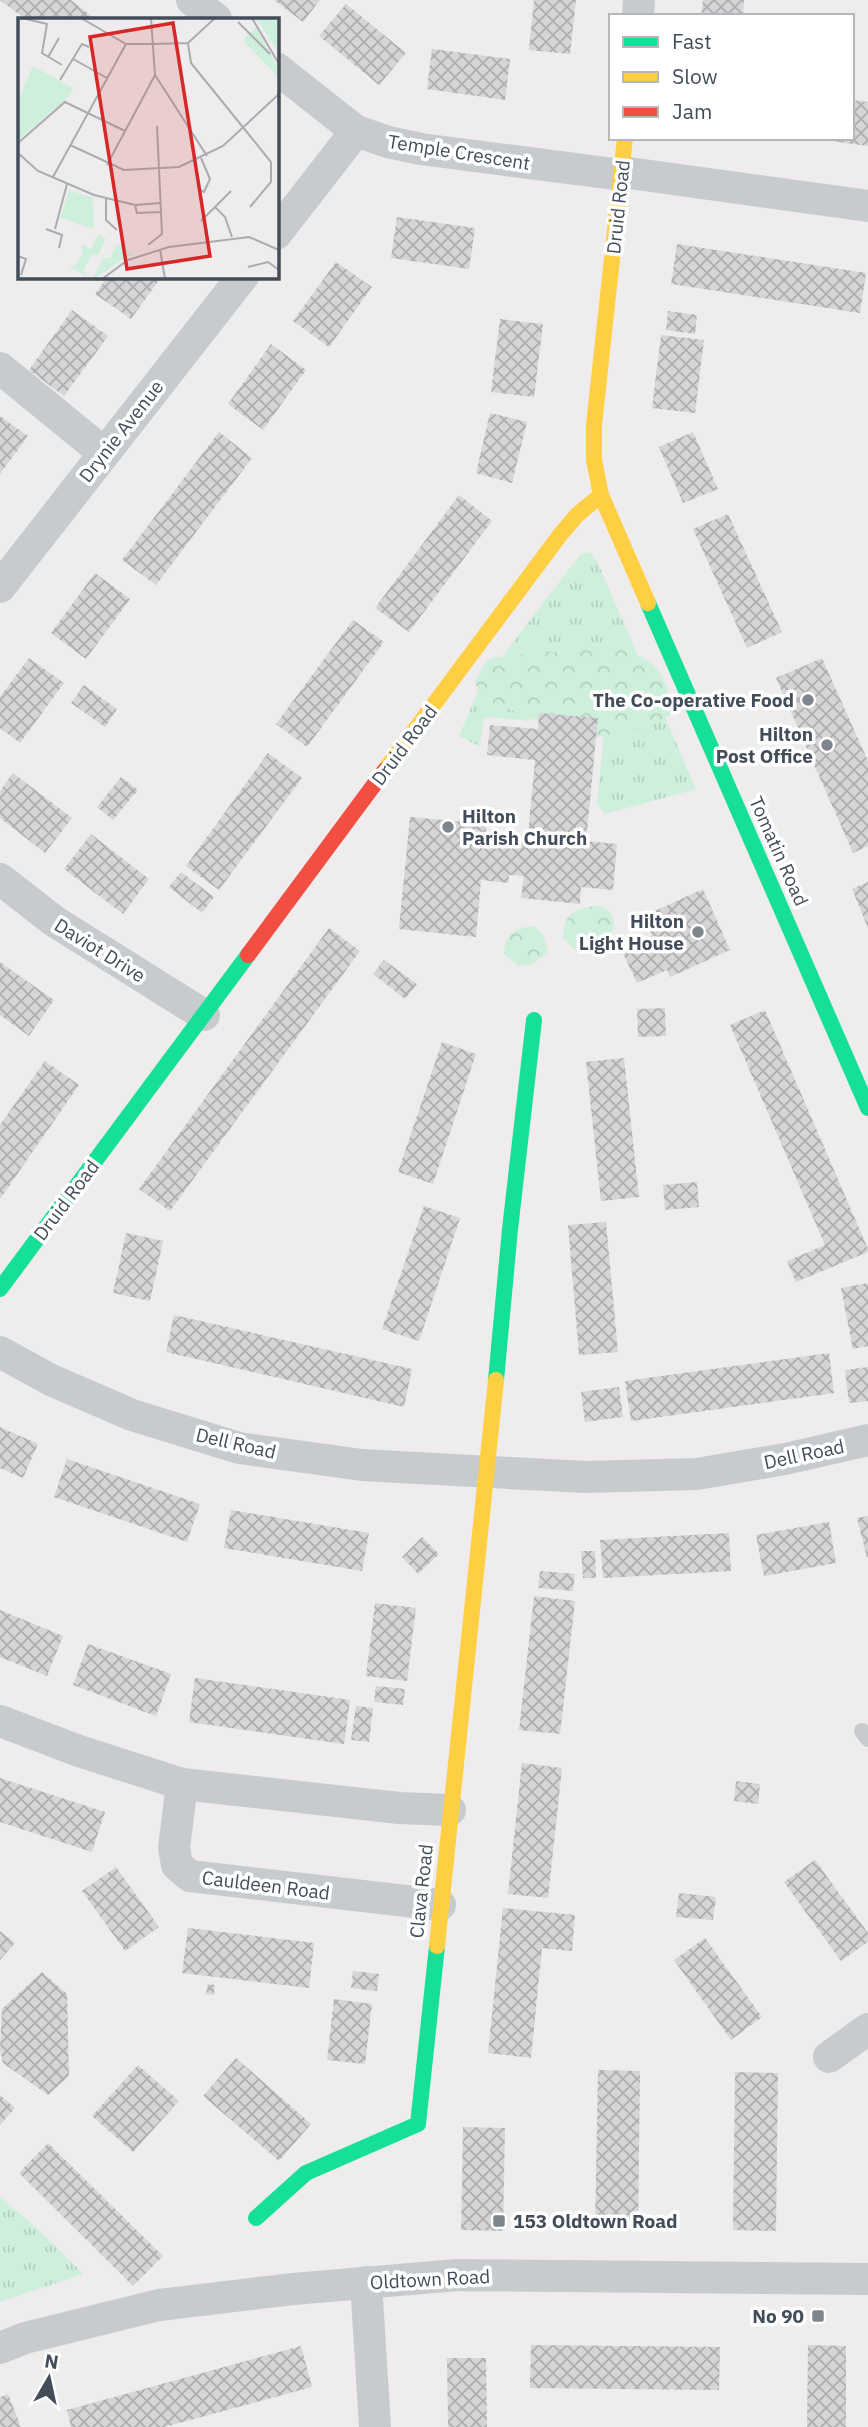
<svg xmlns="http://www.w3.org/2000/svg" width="868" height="2427" font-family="'IBM Plex Sans',sans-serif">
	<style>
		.grass { fill: url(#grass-tufts) }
		.forest { fill: url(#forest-crowns) }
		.building { fill: url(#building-cross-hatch) }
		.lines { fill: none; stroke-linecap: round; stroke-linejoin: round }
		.lane { stroke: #c8cbcd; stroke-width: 16 }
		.street { stroke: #c8cbcd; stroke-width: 32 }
		.fast { stroke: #16e098; stroke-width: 16 }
		.slow { stroke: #ffcf43; stroke-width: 16 }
		.jam { stroke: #f24e42; stroke-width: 16 }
		.poi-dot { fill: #7f858d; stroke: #fff; stroke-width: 2.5 }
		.labels { text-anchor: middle; stroke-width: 7; stroke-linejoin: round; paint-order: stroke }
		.street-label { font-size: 19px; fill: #434d5a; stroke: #fff }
		.poi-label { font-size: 19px; font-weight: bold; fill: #434d5a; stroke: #fff; text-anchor: end }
		.inset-road { fill: none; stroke: #aaacb2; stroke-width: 2 }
		.view { fill: #d62828; fill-opacity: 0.15; stroke: #d62828; stroke-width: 3.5 }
		.inset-edge { fill: none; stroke: #434d5a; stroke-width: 3.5 }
	</style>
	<defs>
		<pattern id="grass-tufts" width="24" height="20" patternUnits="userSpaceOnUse" patternTransform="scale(1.75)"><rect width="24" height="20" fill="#cfefdd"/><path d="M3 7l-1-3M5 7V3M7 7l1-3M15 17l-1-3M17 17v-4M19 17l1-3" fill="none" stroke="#b3cfc0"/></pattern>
		<pattern id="forest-crowns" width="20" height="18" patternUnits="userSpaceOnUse" patternTransform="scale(1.75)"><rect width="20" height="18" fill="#cfefdd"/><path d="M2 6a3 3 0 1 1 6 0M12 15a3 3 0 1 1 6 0" fill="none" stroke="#b3cfc0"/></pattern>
		<pattern id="building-cross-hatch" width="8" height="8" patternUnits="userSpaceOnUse" patternTransform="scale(1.75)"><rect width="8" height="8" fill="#d5d4d7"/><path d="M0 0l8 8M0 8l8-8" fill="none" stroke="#aeaeb1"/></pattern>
	</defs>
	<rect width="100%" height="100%" fill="#eeecec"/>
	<path class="grass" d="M590,552L597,561L696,789L605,814L597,804L606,712L533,705L531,721L484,717L480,747L459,736L481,684L577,559L581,554Z
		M0,2197L39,2230L83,2274L0,2302Z"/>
	<path class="forest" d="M603,644C645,652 670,668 671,714C647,730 606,741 577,735L487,701L480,695L475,682C485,663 485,655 508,657L514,663C535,634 542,657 564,651C568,650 571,647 574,646C583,644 594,645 603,644Z
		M600,905C619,914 616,929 606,945L591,950H575L563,938C564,911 576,909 600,905Z
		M534,926L544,937L548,952L533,964L518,966L504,954C505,934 514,928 534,926Z"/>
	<path class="building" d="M0,0H71L95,19H25Z
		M274,0H320L303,22Z
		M534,0H576L570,54L529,50Z
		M703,0H744L743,16H701Z
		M346,4L406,53L379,85L319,36Z
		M432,49L510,59L505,100L427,89Z
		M852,100L868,102V146L824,140L852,138Z
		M397,217L475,228L469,269L391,258Z
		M677,244L866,273L860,313L671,284Z
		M336,262L372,287L329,347L293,321Z
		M108,276H162L131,319L95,294Z
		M72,310L108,336L64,396L29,370Z
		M668,311L697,315L695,334L666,330Z
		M500,319L543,324L534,397L491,392Z
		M661,335L704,340L695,413L652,408Z
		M271,344L306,370L263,430L228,404Z
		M490,413L527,422L512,483L476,473Z
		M0,416L28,436L0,474Z
		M219,432L252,458L156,585L122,560Z
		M693,432L718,489L683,503L659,447Z
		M459,495L492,521L409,632L375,608Z
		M728,514L782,632L747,648L693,529Z
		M95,573L130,599L86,659L51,633Z
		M353,620L384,642L307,747L276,724Z
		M29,658L64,683L20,743L0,728V697Z
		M822,658L868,761V846L853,853L776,678Z
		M84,685L117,709L105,727L71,703Z
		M539,713L598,718L586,841L617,844L613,890L581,887L580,904L521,898L524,876L509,875L508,883L481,880L476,937L399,929L410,817L486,824V831L528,835L535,760L487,755L490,725L538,729Z
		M268,753L302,778L219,890L186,866Z
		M13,773L72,818L45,853L0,818V791Z
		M121,777L138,790L113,820L97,807Z
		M91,834L149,879L123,914L64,869Z
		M181,872L214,897L202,913L169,887Z
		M868,882V928L852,889Z
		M703,889L730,950L670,977L667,970L637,983L621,949L652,935L644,916Z
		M329,928L360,951L170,1211L139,1189Z
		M384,960L417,984L405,999L373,974Z
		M0,962L54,1000L29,1036L0,1015Z
		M665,1008L666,1036L638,1037L637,1009Z
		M765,1010L868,1249V1252L796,1282L787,1261L825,1245L730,1025Z
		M442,1042L476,1054L433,1184L398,1172Z
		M624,1058L639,1197L601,1201L586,1062Z
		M45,1061L79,1085L0,1199V1125Z
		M697,1182L699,1207L665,1210L663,1185Z
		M424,1206L460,1218L419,1341L382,1329Z
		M606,1222L618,1352L579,1355L568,1225Z
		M126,1233L163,1241L150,1301L113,1293Z
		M868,1283V1346L853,1349L841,1288Z
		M174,1315L412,1369L404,1407L166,1352Z
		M829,1353L834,1393L631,1421L625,1381Z
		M868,1367V1401L849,1403L845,1370Z
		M619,1387L623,1417L585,1422L581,1392Z
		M0,1427L38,1444L23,1478L0,1468Z
		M67,1459L200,1504L187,1542L54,1497Z
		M231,1510L369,1533L362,1571L224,1548Z
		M868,1516V1558H867L857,1518Z
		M829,1522L836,1563L764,1576L756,1535Z
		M729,1533L731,1571L603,1578L600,1540Z
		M422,1537L439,1554L418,1574L402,1557Z
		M581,1551H595L596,1578H583Z
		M540,1571L575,1574L573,1591L538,1588Z
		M534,1596L575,1601L560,1734L519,1730Z
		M375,1603L416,1608L407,1681L366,1676Z
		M0,1610L63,1636L47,1676L0,1657Z
		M88,1644L171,1674L156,1716L73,1685Z
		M195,1678L350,1700L344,1744L189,1722Z
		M376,1686L405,1689L403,1705L374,1702Z
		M356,1706L373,1708L369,1742L351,1740Z
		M522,1763L562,1768L548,1898L508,1894Z
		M0,1778L105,1812L92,1852L0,1822Z
		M736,1781L760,1784L758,1804L734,1801Z
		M815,1860L868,1933V1942L841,1961L784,1882Z
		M116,1867L159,1927L125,1951L82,1891Z
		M679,1893L716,1897L713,1920L676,1917Z
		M503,1908L575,1915L572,1951L542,1948L531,2058L488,2053Z
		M188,1928L314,1943L309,1988L182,1973Z
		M0,1931L15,1943L0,1960Z
		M705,1938L762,2017L731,2040L674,1960Z
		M353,1971L379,1974L377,1991L351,1988Z
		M42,1972L67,1994L69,2076L48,2095L3,2063L0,2049L2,2009Z
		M208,1984L215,1985L214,1995L206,1994Z
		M334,1999L372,2004L365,2064L327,2060Z
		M236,2058L311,2124L279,2161L203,2096Z
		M138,2065L179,2101L133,2152L92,2116Z
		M598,2070L640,2071L638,2231L595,2230Z
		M735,2072L778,2073L776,2231L733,2230Z
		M0,2095L15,2108L0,2125Z
		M463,2127L505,2128L503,2231L461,2230Z
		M48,2143L163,2256L133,2286L19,2173Z
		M531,2345L720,2347L719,2390L530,2388Z
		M808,2345L846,2346V2427H807Z
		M301,2346L312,2387L164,2427H71L67,2410Z
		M447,2358H486L487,2427H448Z
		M8,2394L21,2427H0V2397Z"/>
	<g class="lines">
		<path class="lane" d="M862,1731L868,1739"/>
		<path class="street" d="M192,0L216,19
			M638,16L639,0
			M276,68L356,131L388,142L421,149L622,175
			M622,172L868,206
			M276,234L356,131
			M0,368L104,453
			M0,587L243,276
			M0,879L54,921L204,1015
			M0,1352L51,1380L132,1415L239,1448L362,1465L585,1477L697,1474L785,1459L868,1440
			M0,1721L79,1751L182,1784L399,1808L450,1810
			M182,1784L174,1848L177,1865L190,1876L440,1905
			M829,2057L868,2029
			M366,2282L375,2427
			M0,2348L25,2338L159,2305L293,2289L458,2275L868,2279"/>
		<path class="fast" d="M648,603L868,1108
			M0,1289L248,955
			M496,1380L510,1229L534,1020
			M256,2218L306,2173L418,2124L437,1946"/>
		<path class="slow" d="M625,138L594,425V460L601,495L648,603
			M385,770L560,535L577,515L601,495
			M437,1946L496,1380"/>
		<path class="jam" d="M248,955L385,770"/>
	</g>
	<g class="poi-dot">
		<circle cx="808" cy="700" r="7"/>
		<circle cx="827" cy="745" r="7"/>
		<circle cx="448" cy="827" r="7"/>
		<circle cx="698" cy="932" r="7"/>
		<rect x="492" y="2214" width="14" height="14" rx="3.5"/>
		<rect x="811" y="2309" width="14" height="14" rx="3.5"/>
	</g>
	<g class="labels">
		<g class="street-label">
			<text transform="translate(459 152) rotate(9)" y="7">Temple Crescent</text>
			<text transform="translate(618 207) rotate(-84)" y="7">Druid Road</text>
			<text transform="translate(121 431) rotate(-52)" y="7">Drynie Avenue</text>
			<text transform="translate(404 745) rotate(-53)" y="7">Druid Road</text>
			<text transform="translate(779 851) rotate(66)" y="7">Tomatin Road</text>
			<text transform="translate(100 950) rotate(32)" y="7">Daviot Drive</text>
			<text transform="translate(66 1200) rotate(-53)" y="7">Druid Road</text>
			<text transform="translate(236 1443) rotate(13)" y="7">Dell Road</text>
			<text transform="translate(804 1454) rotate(-12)" y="7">Dell Road</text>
			<text transform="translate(266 1885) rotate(7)" y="7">Cauldeen Road</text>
			<text transform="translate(421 1891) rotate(-84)" y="7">Clava Road</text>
			<text transform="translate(430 2279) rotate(-3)" y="7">Oldtown Road</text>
		</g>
		<g class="poi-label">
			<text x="794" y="707">The Co-operative Food</text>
			<text x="813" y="741">Hilton<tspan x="813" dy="22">Post Office</tspan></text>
			<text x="462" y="823" text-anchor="start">Hilton<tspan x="462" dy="22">Parish Church</tspan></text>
			<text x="684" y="928">Hilton<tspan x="684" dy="22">Light House</tspan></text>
			<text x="513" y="2228" text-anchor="start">153 Oldtown Road</text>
			<text x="804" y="2323">No 90</text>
		</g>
	</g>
	<g transform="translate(18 18)">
		<rect width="261" height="261" fill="#eeecec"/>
		<path d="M238,0H261V32L256,28ZM238,9L261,52V60L225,22ZM15,48L55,70L49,81L0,122V82ZM51,172L75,180L76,211L42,200ZM80,216L88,221L80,237L74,236L65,253L69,258L51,249L58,247L65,233L62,226L73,231ZM99,226L115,235L75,261L85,240H92Z" fill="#cfefdd"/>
		<path class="inset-road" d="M4,0L29,6L24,35L44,47M63,0L108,26H134M133,0L137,57L189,138M234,0L261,46M220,4L252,36M170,25L173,45L253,144V164L232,189M134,26L170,25L197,0M30,39L41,20M55,41L89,60M42,62L64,26L71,29M0,125L47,84L107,113M52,127L106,152L161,149L205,128L261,76M0,135L20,153L76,177L117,187L143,185M89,147L137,57M35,159L108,26M181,171L186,174L192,161L183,140M88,181V202L99,212M117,187L119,195L143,194M197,189L207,199L214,219M183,203L213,173M28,211L44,217L41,230M37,211L49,166M130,227L144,216L139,108M142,231L147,261M0,238L8,241L3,257M230,249L250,244L261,252M84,261L110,242L151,229L231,219L261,232"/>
		<path class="view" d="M155,5L192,238L109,251L72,19Z"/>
		<rect width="261" height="261" class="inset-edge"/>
	</g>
	<rect x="609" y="14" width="245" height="126" fill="#ffffff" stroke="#b4b8bd" stroke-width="2"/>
	<rect x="623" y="37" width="35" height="10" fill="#16e098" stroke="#b4b8bd" stroke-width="2"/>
	<text x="672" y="49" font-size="21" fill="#434d5a">Fast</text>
	<rect x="623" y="72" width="35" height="10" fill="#ffcf43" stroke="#b4b8bd" stroke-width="2"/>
	<text x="672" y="84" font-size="21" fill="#434d5a">Slow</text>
	<rect x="623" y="107" width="35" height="10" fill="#f24e42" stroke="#b4b8bd" stroke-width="2"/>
	<text x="672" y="119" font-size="21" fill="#434d5a">Jam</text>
	<g transform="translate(49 2378) rotate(9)" stroke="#ffffff" stroke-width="5" paint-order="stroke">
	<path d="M0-5L12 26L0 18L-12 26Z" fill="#434d5a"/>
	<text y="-10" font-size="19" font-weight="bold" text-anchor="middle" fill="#434d5a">N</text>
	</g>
</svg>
